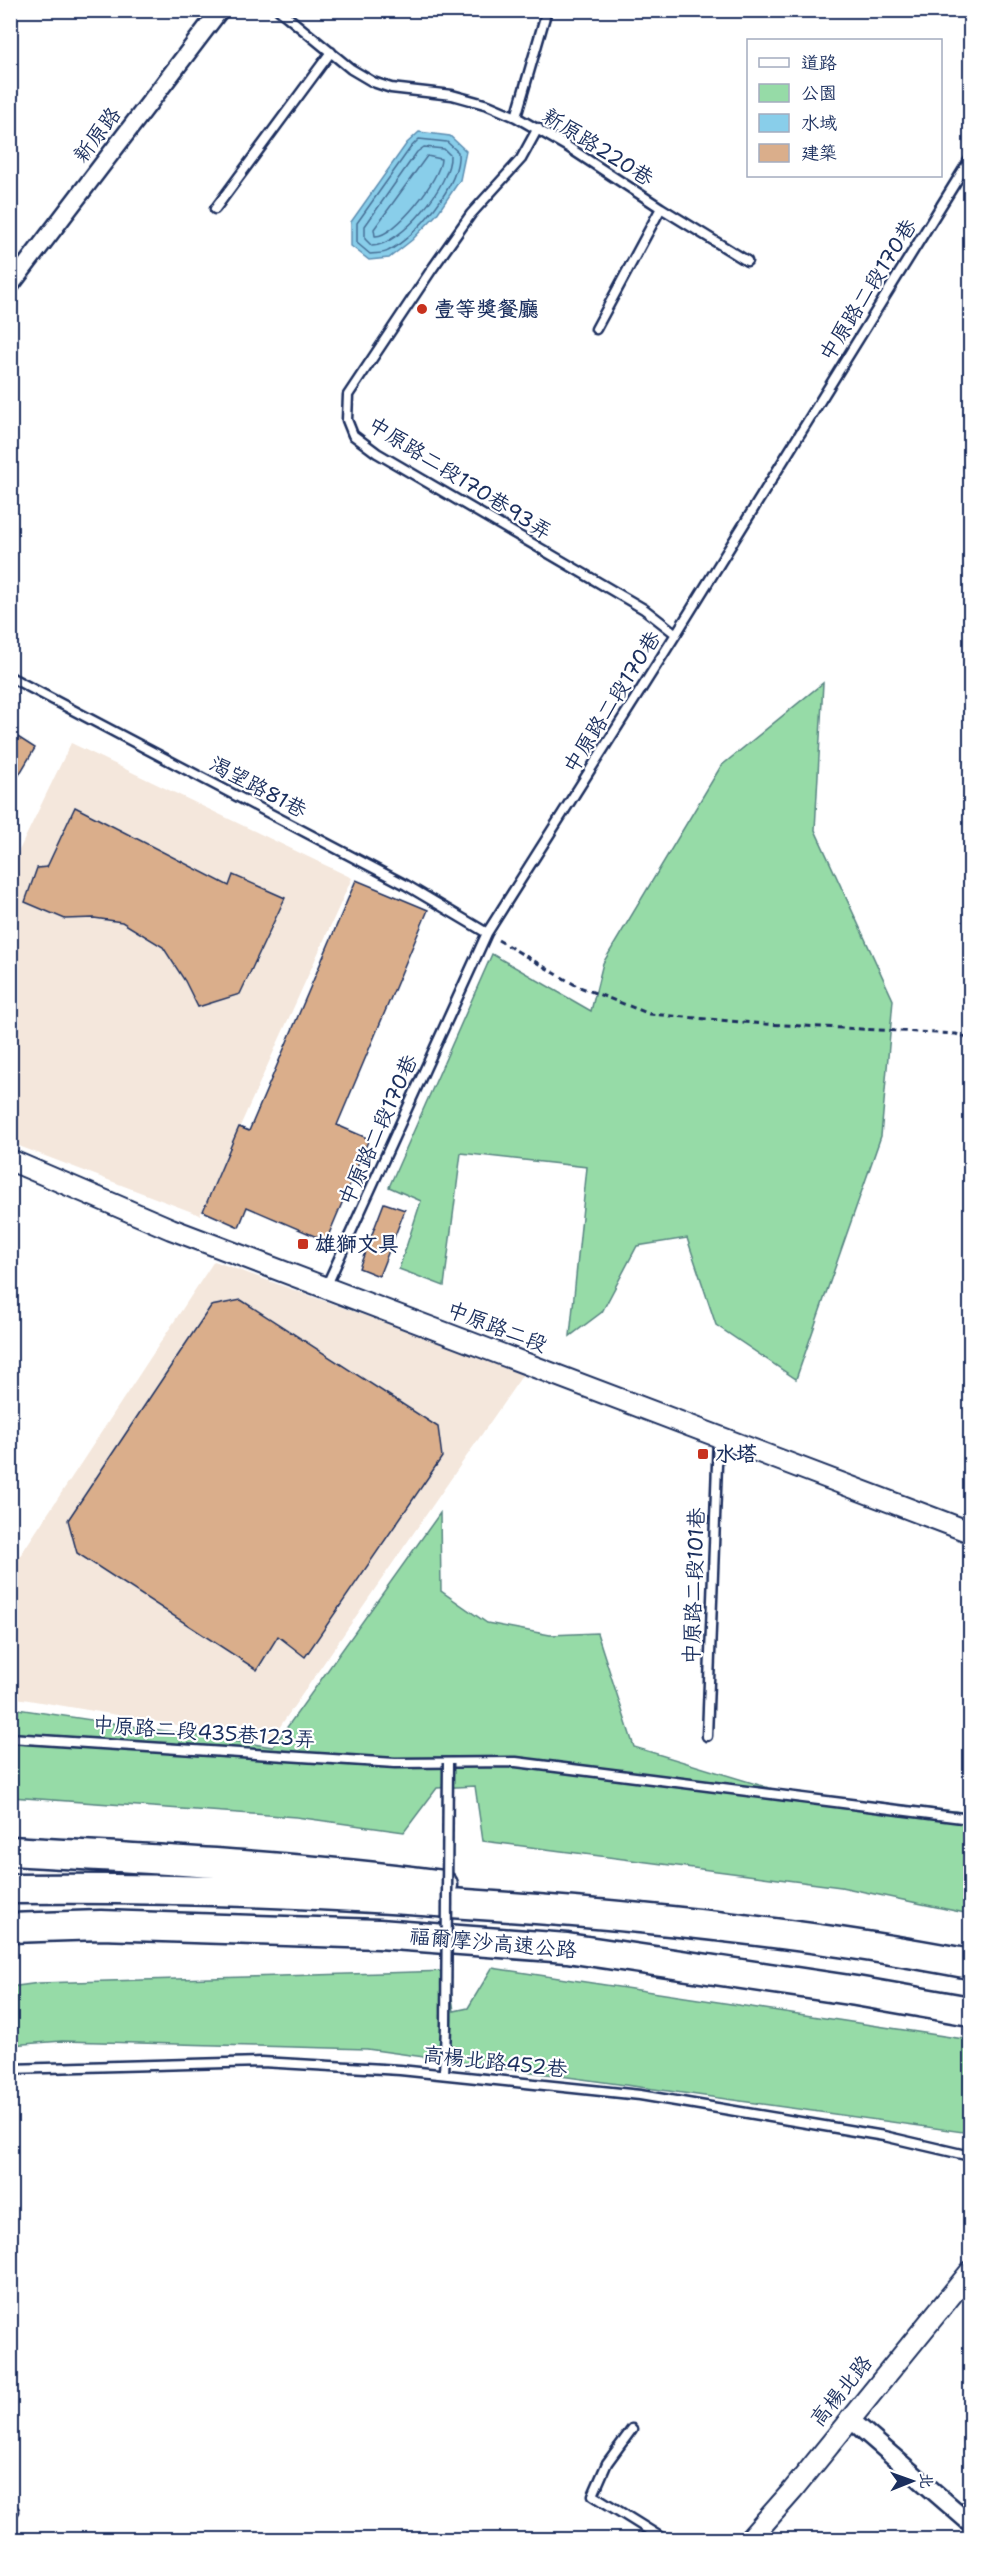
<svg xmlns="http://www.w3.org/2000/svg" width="981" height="2550" font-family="'Shantell Sans','LXGW WenKai TC',sans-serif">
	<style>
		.built { fill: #f4e7dc }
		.green { fill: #96dba7; stroke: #588582; stroke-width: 1.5 }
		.water { fill: #89ceea; stroke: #5d8eb2; stroke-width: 1.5 }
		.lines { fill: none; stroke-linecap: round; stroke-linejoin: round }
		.shore { stroke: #476f96; stroke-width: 1.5 }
		.building { fill: #daae8b; stroke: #1b2f5e; stroke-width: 1.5 }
		.service-casing { stroke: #1b2f5e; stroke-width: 13 }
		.minor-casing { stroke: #1b2f5e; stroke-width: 21 }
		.tertiary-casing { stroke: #1b2f5e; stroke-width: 24 }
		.motorway-casing { stroke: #1b2f5e; stroke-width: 33 }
		.path { stroke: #1b2f5e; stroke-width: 3; stroke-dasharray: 6 4.5; stroke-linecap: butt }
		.service { stroke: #fff; stroke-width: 8 }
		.minor { stroke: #fff; stroke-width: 16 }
		.tertiary { stroke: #fff; stroke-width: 20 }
		.motorway { stroke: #fff; stroke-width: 28 }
		.service-bridge-casing { stroke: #1b2f5e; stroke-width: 13; stroke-linecap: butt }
		.service-bridge { stroke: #fff; stroke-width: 8 }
		.poi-dot { fill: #c8321e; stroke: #fff; stroke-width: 2 }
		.labels { text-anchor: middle; stroke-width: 4.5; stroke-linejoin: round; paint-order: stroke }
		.street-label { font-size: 21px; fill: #1b2f5e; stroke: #fff }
		.poi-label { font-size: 21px; font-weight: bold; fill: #1b2f5e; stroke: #fff; text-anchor: start }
	</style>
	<rect width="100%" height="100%" fill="#fff"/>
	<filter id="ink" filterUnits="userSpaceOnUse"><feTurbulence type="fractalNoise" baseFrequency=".0167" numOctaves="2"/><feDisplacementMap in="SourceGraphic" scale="12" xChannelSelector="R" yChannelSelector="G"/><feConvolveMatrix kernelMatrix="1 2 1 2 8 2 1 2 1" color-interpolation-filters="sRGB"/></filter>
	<g filter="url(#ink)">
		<path class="built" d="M71,743L352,878L200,1215L11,1143L10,869Z
			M214,1261L524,1373L270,1741L11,1697L10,1571Z"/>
		<path class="green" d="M823,683L815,830L893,1000L881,1136L796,1379L716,1325L687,1238L637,1246L602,1312L570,1336L587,1167L461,1153L444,1286L399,1269L421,1201L389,1187L492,954L591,1011L603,963L721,766Z
			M440,1513L441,1591L487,1623L550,1635L597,1633L634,1747L779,1791L970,1813V1914L841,1887L483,1841L475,1786L437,1788L404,1832L296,1817L11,1797V1708L273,1747Z
			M492,1968L970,2040V2133L367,2049L62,2041L11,2045L10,1987L39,1983L448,1971L454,2011L468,2008Z"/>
		<path class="water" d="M419,132L450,136L466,151L460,180L437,214L412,240L389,258L369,260L351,246V222L407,143Z"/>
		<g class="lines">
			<path class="shore" d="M419,139L447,142L458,152C461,184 416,237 388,251C384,254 376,253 370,254L357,243V223L411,147Z
				M424,147L444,149L450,155C452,183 401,246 372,246L365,239V226L417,152Z
				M427,156L441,159C441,178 395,237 375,236L374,229Z"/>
		</g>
		<path class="building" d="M10,732L35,748L10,790Z
			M75,807L229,886L233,875L285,898L240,994L198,1007L185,981L163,947L122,922L94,918L65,919L25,902L37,868L47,867Z
			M356,880L428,910L337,1125L369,1139L326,1241L247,1207L239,1227L203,1211L239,1127L249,1131Z
			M384,1203L405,1210L379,1276L359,1268Z
			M241,1300L438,1427L442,1457L305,1657L278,1636L257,1670L77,1553L68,1520L211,1306Z"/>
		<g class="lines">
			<g class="service-casing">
				<path id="service" d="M279,10L351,69L373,82L391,88L452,95L488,105L516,117L568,147L661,208L596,329
					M969,10L970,12
					M516,117L547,10
					M538,128L521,159L471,214L432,269L348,395L347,420L353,435L377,453L644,609L676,634
					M661,208L747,261
					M215,209L331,52
					M10,677L406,885L487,933
					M326,1287L487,933L676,634L970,159
					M707,1736L718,1437
					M10,1738L395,1763L516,1762L970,1819
					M10,2069L262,2062L400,2070L640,2095L884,2136L970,2156
					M444,2074L446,2027
					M632,2429L607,2463L593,2495L665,2540
					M10,2513L14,2511"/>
			</g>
			<g class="minor-casing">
				<path id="minor" d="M10,286L220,10
					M849,2418L970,2523"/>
			</g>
			<g class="tertiary-casing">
				<path id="tertiary" d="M10,1160L171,1229L970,1532
					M749,2540L793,2490L970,2272"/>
			</g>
			<g class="motorway-casing">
				<path id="motorway" d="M10,1851C155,1859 299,1866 443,1885
					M10,1889C162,1887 314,1893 466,1904C635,1915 804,1932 970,1964
					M10,1928L101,1925L379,1934L567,1948L856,1991L970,2011"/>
			</g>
			<path class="path" d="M498,940L577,986L650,1014L765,1024L956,1034L970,1039"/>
			<use href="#service" class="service"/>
			<use href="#minor" class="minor"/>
			<use href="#tertiary" class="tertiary"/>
			<use href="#motorway" class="motorway"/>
			<g class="service-bridge-casing">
				<path id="service-bridge" d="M446,2027L448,1763"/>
			</g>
			<use href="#service-bridge" class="service-bridge"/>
		</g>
	</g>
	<g class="poi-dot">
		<circle cx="422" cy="309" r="6"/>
		<rect x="297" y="1238" width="12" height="12" rx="3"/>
		<rect x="697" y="1448" width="12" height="12" rx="3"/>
	</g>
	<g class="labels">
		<g class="street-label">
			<text transform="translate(97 135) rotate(-53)" y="7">新原路</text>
			<text transform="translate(598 147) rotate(32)" y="7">新原路220巷</text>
			<text transform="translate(868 290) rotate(-58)" y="7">中原路二段170巷</text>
			<text transform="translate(460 478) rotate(32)" y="7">中原路二段170巷93弄</text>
			<text transform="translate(612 702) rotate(-58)" y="7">中原路二段170巷</text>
			<text transform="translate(258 787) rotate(28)" y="7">渴望路81巷</text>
			<text transform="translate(378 1130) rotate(-66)" y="7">中原路二段170巷</text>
			<text transform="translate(497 1327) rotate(21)" y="7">中原路二段</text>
			<text transform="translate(694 1586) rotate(-88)" y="7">中原路二段101巷</text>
			<text transform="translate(204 1732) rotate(4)" y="7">中原路二段435巷123弄</text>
			<text transform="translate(493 1943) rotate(5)" y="7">福爾摩沙高速公路</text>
			<text transform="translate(495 2062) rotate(6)" y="7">高楊北路452巷</text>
			<text transform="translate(841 2391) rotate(-51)" y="7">高楊北路</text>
		</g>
		<g class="poi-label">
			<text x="434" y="316">壹等獎餐廳</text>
			<text x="315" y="1251">雄獅文具</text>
			<text x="715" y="1461">水塔</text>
		</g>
	</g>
	<rect width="981" height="2550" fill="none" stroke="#fff" stroke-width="36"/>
	<rect x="18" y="18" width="945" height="2514" fill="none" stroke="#1b2f5e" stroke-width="2" filter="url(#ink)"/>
	<rect x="747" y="39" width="195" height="138" fill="#ffffff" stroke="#a4acbf" stroke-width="1.5"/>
	<rect x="759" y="58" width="30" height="9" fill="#ffffff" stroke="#a4acbf" stroke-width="1.5"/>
	<text x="801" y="69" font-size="18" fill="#1b2f5e">道路</text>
	<rect x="759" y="84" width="30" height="18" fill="#96dba7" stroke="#a4acbf" stroke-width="1.5"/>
	<text x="801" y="99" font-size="18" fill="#1b2f5e">公園</text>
	<rect x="759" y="114" width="30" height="18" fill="#89ceea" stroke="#a4acbf" stroke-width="1.5"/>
	<text x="801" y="129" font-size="18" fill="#1b2f5e">水域</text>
	<rect x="759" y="144" width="30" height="18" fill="#daae8b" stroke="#a4acbf" stroke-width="1.5"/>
	<text x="801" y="159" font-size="18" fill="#1b2f5e">建築</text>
	<g transform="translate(912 2481) rotate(89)" stroke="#ffffff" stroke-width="4.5" paint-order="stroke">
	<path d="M0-4.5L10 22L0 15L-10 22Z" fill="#1b2f5e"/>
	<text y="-9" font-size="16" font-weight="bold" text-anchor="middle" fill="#1b2f5e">北</text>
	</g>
</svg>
